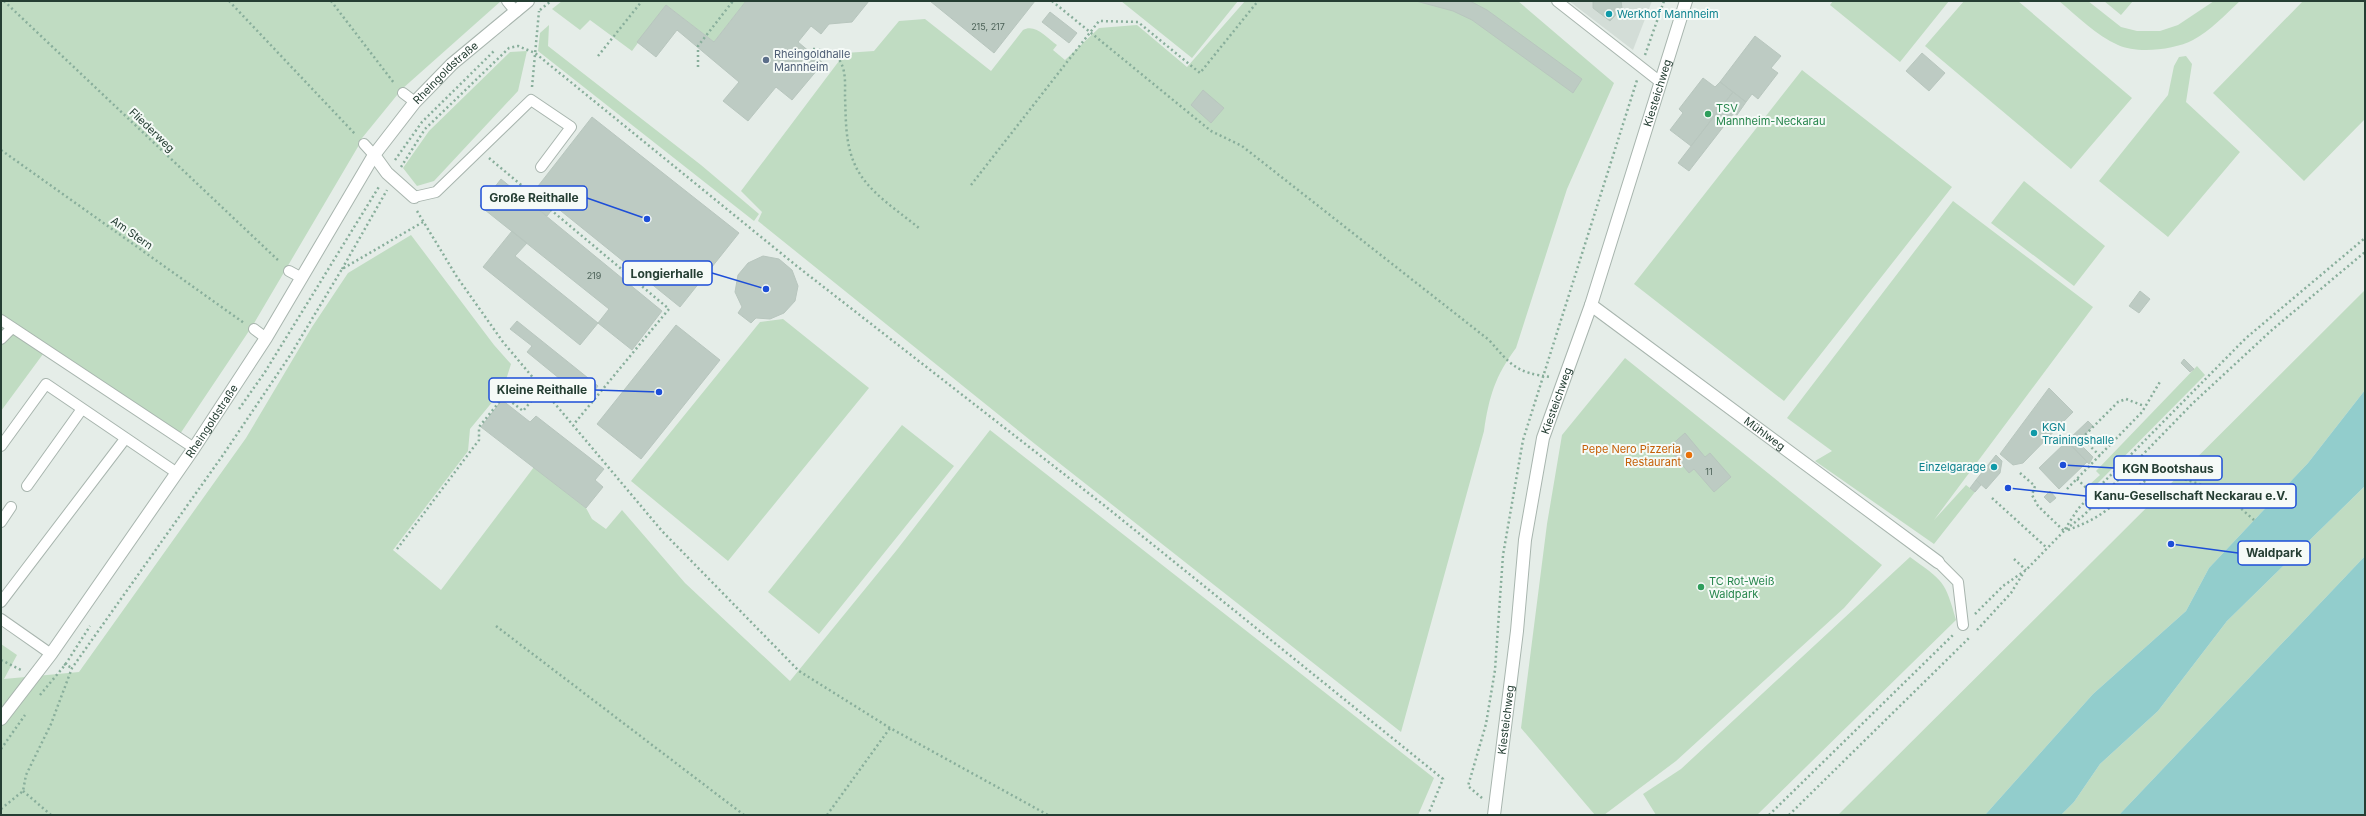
<svg xmlns="http://www.w3.org/2000/svg" width="2366" height="816" font-family="Inter,sans-serif">
	<style>
		.built { fill: #d3ddd7 }
		.green { fill: #c0dcc2 }
		.water { fill: #92cdcc }
		.building { fill: #bdcbc3; stroke: #b8c6be }
		.lines { fill: none; stroke-linecap: round; stroke-linejoin: round }
		.service-casing { stroke: #a8b5ae; stroke-width: 12 }
		.minor-casing { stroke: #a8b5ae; stroke-width: 14 }
		.path { stroke: #88ae9b; stroke-width: 2.5; stroke-dasharray: 2 3; stroke-linecap: butt }
		.service { stroke: #fff; stroke-width: 10 }
		.minor { stroke: #fff; stroke-width: 12 }
		.culture-dot { fill: #0f9aa8; stroke: #f5faf7; stroke-width: 1.5 }
		.service-dot { fill: #5c6f8a; stroke: #f5faf7; stroke-width: 1.5 }
		.leisure-dot { fill: #2e9e5b; stroke: #f5faf7; stroke-width: 1.5 }
		.food-dot { fill: #e8710a; stroke: #f5faf7; stroke-width: 1.5 }
		.labels { text-anchor: middle; stroke-width: 4; stroke-linejoin: round; paint-order: stroke }
		.number-label { font-size: 9px; fill: #4b6157 }
		.culture-label { font-size: 11px; fill: #0d838f; stroke: #f5faf7; text-anchor: start }
		.service-label { font-size: 11px; fill: #4e5e75; stroke: #f5faf7; text-anchor: start }
		.street-label { font-size: 11px; fill: #253e33; stroke: #f5faf7 }
		.leisure-label { font-size: 11px; fill: #27864d; stroke: #f5faf7; text-anchor: start }
		.food-label { font-size: 11px; fill: #c56008; stroke: #f5faf7; text-anchor: end }
		.leader { fill: none; stroke: #1d4ed8; stroke-width: 1.5 }
		.callout-dot { fill: #1d4ed8; stroke: #f5faf7; stroke-width: 1.5 }
		.callout { fill: #f5faf7; stroke: #1d4ed8; stroke-width: 1.5 }
		.callout-label { font-size: 12px; text-anchor: middle; font-weight: bold; fill: #253e33 }
	</style>
	<rect width="100%" height="100%" fill="#e5ede8"/>
	<path class="built" d="M1569,1H1652L1633,50Z"/>
	<path class="green" d="M1,1H501L402,89L358,143L359,145L253,325L178,437L46,350L1,411Z
		M562,1H746L714,42L666,5L632,51L590,20L580,30L552,9Z
		M1121,1H1238L1192,58Z
		M1245,1H1518L1614,83L1567,189L1516,348C1495,376 1489,397 1484,431L1401,732L1035,444L758,221L762,212L741,191L845,53L874,51L899,21L925,19L991,71L1023,30C1035,23 1047,38 1057,45L1053,50L1065,60L1099,28L1137,25L1187,67Z
		M1833,1H1949L1900,62L1830,5Z
		M1964,1H2018L2132,98L2071,169L1925,46Z
		M2059,1H2088L2121,27L2137,31H2160L2178,25L2214,1H2240C2226,14 2210,31 2193,40C2174,50 2137,54 2118,45C2096,35 2078,17 2059,1Z
		M2104,1H2133L2121,15Z
		M2303,1H2365V119L2304,181L2213,93Z
		M549,25L548,46L701,165L759,214L754,221L538,51L540,33Z
		M527,51L518,91L434,181L417,186L403,168L429,131L510,52Z
		M2186,56L2192,64L2186,102L2240,152L2168,237L2099,181L2168,95L2174,66L2179,57Z
		M1802,70L1952,187L1784,401L1634,284Z
		M2024,181L2105,246L2074,286L1991,223Z
		M1953,201L2093,307L1934,520L1966,485L1975,492L1934,544L1815,461L1832,451L1787,418Z
		M411,235L494,345L511,364L503,389L470,429L468,451L393,550L441,590L534,467L586,508L592,519L606,529L622,510L685,583L790,681L896,551L990,430L1434,778L1418,815H1V644L17,655L4,679L79,672L246,438L312,327L348,273Z
		M2365,290V390L2308,463L2209,568L2186,611L2093,694L1985,815H1838Z
		M783,319L869,388L728,561L631,481L760,322Z
		M1625,358L1882,565L1844,608L1676,761L1604,815H1595L1521,728L1547,524L1562,435Z
		M2197,366L2205,375L2093,488L2089,485L2100,475L2096,471Z
		M902,425L954,466L819,634L768,592Z
		M2365,486V556L2119,815H2061L2074,802L2100,764L2158,711L2227,621Z
		M1910,557C1943,581 1945,580 1956,620L1757,815H1656L1643,794L1681,769Z"/>
	<path class="water" d="M2365,390V486L2227,621L2158,711L2100,764L2074,802L2061,815H1985L2093,694L2186,611L2209,568L2308,463Z
		M2365,556V815H2119Z"/>
	<path class="building" d="M746,1H869L852,22L829,24L821,34L811,26L798,42L823,63L792,100L776,87L748,121L723,101L739,82L677,30L656,57L637,42L666,5L714,42Z
		M930,1H1035L994,53Z
		M1416,1H1470L1487,10L1582,79L1573,93L1472,20L1453,11Z
		M1593,1H1621L1622,8L1610,21L1593,8Z
		M1050,12L1077,33L1069,43L1042,22Z
		M1755,36L1781,56L1771,68L1778,73L1758,99L1752,94L1746,102L1720,82Z
		M1922,53L1945,73L1929,91L1906,71Z
		M1703,78L1715,87L1720,82L1733,92L1691,146L1670,130L1683,113L1679,109Z
		M1203,90L1224,108L1211,123L1191,105Z
		M1733,92L1746,102L1737,115L1734,113L1689,171L1678,163Z
		M592,117L739,233L680,307L535,190Z
		M501,179L662,311L632,350L598,323L609,309L480,206Z
		M537,191L555,206L547,216L529,202Z
		M512,231L527,243L515,256L598,323L580,345L483,267Z
		M763,256L779,259L792,270L798,286L795,301L784,313L770,319L756,318L751,323L738,313L742,307L735,292L738,275L748,263Z
		M2140,291L2150,299L2139,313L2129,306Z
		M517,321L598,386L587,401L527,352L532,346L510,329Z
		M676,325L720,360L641,459L597,424Z
		M2184,359L2194,369L2190,372L2181,363Z
		M2049,388L2073,412L2023,463L2013,465L2000,454Z
		M502,400L530,422L536,416L604,469L595,480L603,487L586,508L481,427Z
		M2088,421L2093,426L2078,442L2093,457L2089,464L2067,441Z
		M1685,433L1705,457L1710,453L1731,477L1714,492L1694,469L1689,473L1668,448Z
		M2067,441L2087,462L2059,489L2039,468Z
		M1996,455L2002,461L2000,473L1986,489L1976,480Z
		M1976,480L1981,485L1975,492L1970,488Z
		M2050,491L2056,498L2050,503L2044,497Z"/>
	<g class="lines">
		<g class="service-casing">
			<path id="service" d="M507,1L516,12
				M1557,1L1659,81
				M403,93L415,102
				M364,144L374,155
				M414,197L436,192L531,100L571,127L541,167
				M289,271L302,278
				M1,320L194,448
				M254,329L266,338
				M1,339L12,328
				M1,446L46,384L177,473
				M27,486L82,409
				M1,522L11,507
				M1938,562L1958,582L1963,625
				M1,602L125,439
				M1,619L51,654"/>
		</g>
		<g class="minor-casing">
			<g id="minor">
				<path d="M374,155L387,173L414,197"/>
				<path id="s1" d="M1591,305L1938,562"/>
				<path id="s2" d="M1,719L51,654L194,448L266,338L374,155L415,102L452,64L528,1"/>
				<path id="s3" d="M1494,815L1517,631L1525,540L1543,438L1591,305L1686,1"/>
			</g>
		</g>
		<path class="path" d="M4,1L280,262
			M229,1L355,134
			M331,1L394,83
			M1052,1L1211,131L1242,146L1489,340C1511,365 1516,373 1551,377
			M540,10L551,1
			M813,49C824,49 836,52 841,63C846,72 845,86 845,96C846,120 845,143 855,165C867,192 899,211 920,229
			M1645,55L1664,1
			M598,56L642,1
			M698,67V46L733,1
			M532,87L539,11
			M1,150L244,323
			M489,158L669,309L574,424
			M395,160L422,122L495,50
			M401,167L425,129L509,48L518,46L535,53L798,267L1105,506L1443,779L1428,815
			M971,185L1099,21L1138,22L1200,73L1258,1
			M417,211L457,277L503,342L662,531L799,671L890,728L1048,815
			M342,269L387,190
			M239,409L265,372L380,185
			M2100,456L2082,438L2118,402L2126,399L2144,406
			M2020,473L2035,486L2032,495L2038,506L2064,531
			M2077,479L2099,500
			M2067,489L2142,412L2161,380
			M1992,498L2047,548
			M2065,529L2078,509L2092,494L2246,338L2365,238
			M2068,530C2081,525 2093,520 2104,512C2124,498 2140,481 2162,472L2221,491L2254,520
			M397,549L479,440V427L504,396L523,411L542,388
			M2014,559L2026,570
			M1975,614L2003,586L2026,570L2064,531L2084,515L2193,403L2273,329L2365,252
			M496,626L744,815
			M1977,630L2011,593L2024,572
			M1,660L21,670
			M64,664L72,668
			M40,695L65,665L90,626
			M1,749L25,715
			M23,791L51,815
			M1482,798L1468,786L1486,724L1495,670L1503,555L1523,440L1637,80
			M1,809L23,791L26,775L51,724L72,668L223,455L291,354L342,269L423,222
			M827,815L890,728
			M1769,815L1954,634
			M1789,815L1969,638"/>
		<use href="#service" class="service"/>
		<use href="#minor" class="minor"/>
	</g>
	<g class="culture-dot">
		<circle cx="1609" cy="14" r="4"/>
		<circle cx="2034" cy="433" r="4"/>
		<circle cx="1994" cy="467" r="4"/>
	</g>
	<circle class="service-dot" cx="766" cy="60" r="4"/>
	<g class="leisure-dot">
		<circle cx="1708" cy="114" r="4"/>
		<circle cx="1701" cy="587" r="4"/>
	</g>
	<circle class="food-dot" cx="1689" cy="455" r="4"/>
	<g class="labels">
		<g class="number-label">
			<text x="988" y="30">215, 217</text>
			<text x="594" y="279">219</text>
			<text x="1709" y="475">11</text>
		</g>
		<g class="culture-label">
			<text x="1617" y="18">Werkhof Mannheim</text>
			<text x="2042" y="431">KGN<tspan x="2042" dy="13">Trainingshalle</tspan></text>
			<text x="1986" y="471" text-anchor="end">Einzelgarage</text>
		</g>
		<g class="service-label">
			<text x="774" y="58">Rheingoldhalle<tspan x="774" dy="13">Mannheim</tspan></text>
		</g>
		<g class="street-label">
			<text dy="4" stroke="none"><textPath href="#s2" startOffset="786">Rheingoldstraße</textPath></text>
			<text dy="4" stroke="none"><textPath href="#s3" startOffset="744">Kiesteichweg</textPath></text>
			<text transform="translate(152 130) rotate(44)" y="4">Fliederweg</text>
			<text transform="translate(132 233) rotate(35)" y="4">Am Stern</text>
			<text dy="4" stroke="none"><textPath href="#s3" startOffset="420">Kiesteichweg</textPath></text>
			<text dy="4" stroke="none"><textPath href="#s2" startOffset="365">Rheingoldstraße</textPath></text>
			<text dy="4" stroke="none"><textPath href="#s1" startOffset="216">Mühlweg</textPath></text>
			<text dy="4" stroke="none"><textPath href="#s3" startOffset="96">Kiesteichweg</textPath></text>
		</g>
		<g class="leisure-label">
			<text x="1716" y="112">TSV<tspan x="1716" dy="13">Mannheim-Neckarau</tspan></text>
			<text x="1709" y="585">TC Rot-Weiß<tspan x="1709" dy="13">Waldpark</tspan></text>
		</g>
		<g class="food-label">
			<text x="1681" y="453">Pepe Nero Pizzeria<tspan x="1681" dy="13">Restaurant</tspan></text>
		</g>
	</g>
	<path class="leader" d="M647 219L587 198M766 289L712 273M659 392L595 390M2063 465L2114 468M2008 488L2086 496M2171 544L2238 553"/>
	<g class="callout-dot">
		<circle cx="647" cy="219" r="4"/>
		<circle cx="766" cy="289" r="4"/>
		<circle cx="659" cy="392" r="4"/>
		<circle cx="2063" cy="465" r="4"/>
		<circle cx="2008" cy="488" r="4"/>
		<circle cx="2171" cy="544" r="4"/>
	</g>
	<g class="callout">
		<rect x="481" y="186" width="106" height="24" rx="4"/>
		<rect x="623" y="261" width="89" height="24" rx="4"/>
		<rect x="489" y="378" width="106" height="24" rx="4"/>
		<rect x="2114" y="456" width="108" height="24" rx="4"/>
		<rect x="2086" y="484" width="210" height="24" rx="4"/>
		<rect x="2238" y="541" width="72" height="24" rx="4"/>
	</g>
	<g class="callout-label">
		<text x="534" y="202">Große Reithalle</text>
		<text x="667" y="278">Longierhalle</text>
		<text x="542" y="394">Kleine Reithalle</text>
		<text x="2168" y="473">KGN Bootshaus</text>
		<text x="2191" y="500">Kanu-Gesellschaft Neckarau e.V.</text>
		<text x="2274" y="557">Waldpark</text>
	</g>
	<rect width="2366" height="816" fill="none" stroke="#253e33" stroke-width="4"/>
</svg>
